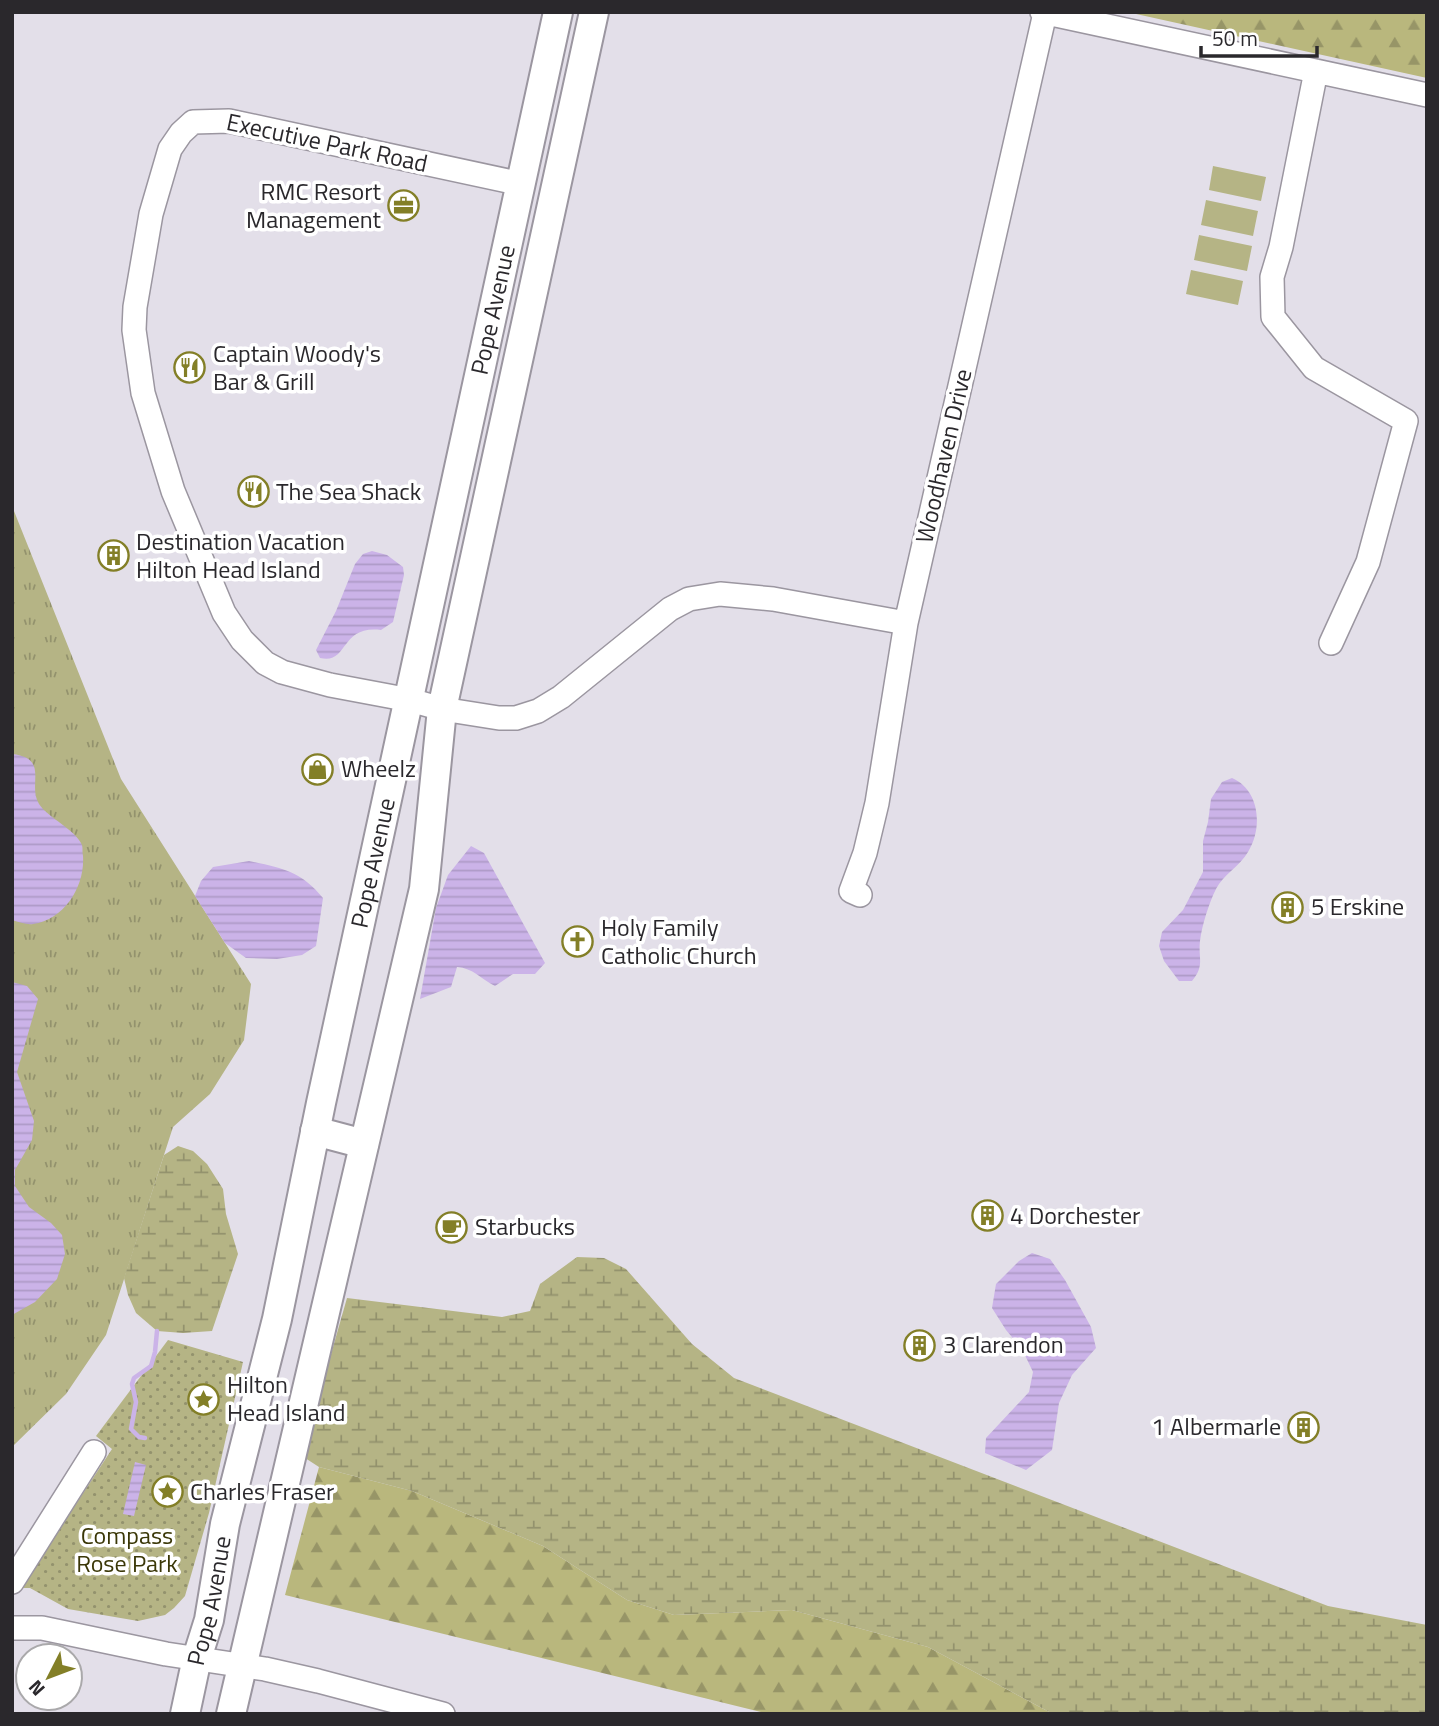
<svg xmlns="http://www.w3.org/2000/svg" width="1439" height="1726" viewBox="0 0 1439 1726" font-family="'Titillium Web',sans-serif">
<defs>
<pattern id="grass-tufts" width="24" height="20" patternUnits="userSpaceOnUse" patternTransform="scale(1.75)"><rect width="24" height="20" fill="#b5b485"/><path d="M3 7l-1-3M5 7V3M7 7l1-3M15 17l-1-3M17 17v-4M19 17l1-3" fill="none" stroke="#93926d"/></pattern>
<pattern id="forest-firs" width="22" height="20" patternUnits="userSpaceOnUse" patternTransform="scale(1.75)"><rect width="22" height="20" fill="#b9b77d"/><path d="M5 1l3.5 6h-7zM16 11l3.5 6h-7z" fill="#979567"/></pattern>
<pattern id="wetland-marsh" width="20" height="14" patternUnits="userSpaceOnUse" patternTransform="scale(1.75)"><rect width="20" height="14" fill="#b5b485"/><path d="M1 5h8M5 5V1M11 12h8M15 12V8" fill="none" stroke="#93926d"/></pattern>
<pattern id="park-dots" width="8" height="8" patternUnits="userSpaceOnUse" patternTransform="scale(1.75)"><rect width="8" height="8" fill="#b5b485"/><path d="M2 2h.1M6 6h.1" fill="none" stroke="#93926d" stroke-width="1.8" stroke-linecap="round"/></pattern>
<pattern id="water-rules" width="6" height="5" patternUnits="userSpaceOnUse" patternTransform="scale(1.75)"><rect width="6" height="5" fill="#cbb3e8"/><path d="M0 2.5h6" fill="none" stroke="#ae9ac7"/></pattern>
</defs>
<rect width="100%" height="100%" fill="#e3dfe9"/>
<path fill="url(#grass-tufts)" d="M 12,506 L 121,779 L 251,984 L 244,1040 L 210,1094 L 173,1127 L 106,1335 L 66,1394 L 12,1447 Z"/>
<path fill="url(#forest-firs)" d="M 1127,12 L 1427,12 L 1427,78 Z
M 319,1467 L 412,1491 L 543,1546 L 627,1600 L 674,1615 L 792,1610 L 928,1647 L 1053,1714 L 769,1714 L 285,1595 Z"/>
<path fill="url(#wetland-marsh)" d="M 178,1146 L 193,1151 L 207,1164 L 223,1189 L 226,1214 L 238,1254 L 212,1331 L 183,1333 L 157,1331 L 136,1313 L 128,1295 L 124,1278 L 164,1155 Z
M 577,1257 L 604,1258 L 626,1269 L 692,1344 L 734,1378 L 1328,1606 L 1427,1625 L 1427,1714 L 1053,1714 L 928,1647 L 792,1610 L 674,1615 L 627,1600 L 543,1546 L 412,1491 L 319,1467 L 302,1456 L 347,1298 L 502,1317 L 530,1311 L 540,1284 Z"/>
<path fill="url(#park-dots)" d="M 168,1340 L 243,1362 L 209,1513 L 185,1596 L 174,1608 L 165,1615 L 138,1621 L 68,1609 L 30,1588 L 21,1588 L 112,1449 L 96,1436 Z"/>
<path fill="#b5b485" d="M 1213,166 L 1266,177 L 1261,201 L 1209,190 Z
M 1206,200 L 1258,211 L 1253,236 L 1201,225 Z
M 1199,235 L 1252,246 L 1247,271 L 1194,260 Z
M 1191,270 L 1243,281 L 1238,305 L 1186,294 Z"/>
<path fill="url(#water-rules)" d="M 372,551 L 387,555 L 403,567 L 404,575 L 393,622 L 381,630 C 339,625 349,665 320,658 L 316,650 L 336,611 L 355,564 L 363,554 Z
M 12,754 C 50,758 27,785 39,804 C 48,818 75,829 82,845 C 83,849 82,852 83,856 C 85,886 65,919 33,924 C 27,925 19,922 12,920 Z
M 1232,778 C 1260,790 1263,828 1248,852 C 1240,866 1223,875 1216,889 C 1209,903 1202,925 1200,941 C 1198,959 1205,965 1192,981 L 1179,981 L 1164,961 L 1159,946 L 1162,932 L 1183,910 L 1203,872 L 1203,841 L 1208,822 L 1211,799 L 1222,782 Z
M 471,846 L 484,853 L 545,963 L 535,974 L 513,974 L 495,986 C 481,979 473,968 457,967 L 451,987 L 420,999 L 436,908 L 448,875 Z
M 249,861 C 282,868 301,871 323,898 L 316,946 L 302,955 L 277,959 L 246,958 L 225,943 L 195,896 L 201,881 L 213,867 Z
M 12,982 L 27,986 L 38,999 L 17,1072 L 34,1121 L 32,1140 L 15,1170 L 15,1186 L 29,1207 L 51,1223 L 62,1235 L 65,1254 L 57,1279 L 35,1302 L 12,1315 Z
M 1032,1253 L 1050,1259 L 1065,1280 L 1091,1327 L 1096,1348 L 1072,1375 L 1059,1403 L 1052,1450 L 1026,1470 L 985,1453 L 986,1438 L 1029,1392 L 1033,1372 L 1022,1349 L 1006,1330 L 992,1308 L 996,1284 L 1019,1261 Z
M 135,1462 L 146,1465 L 134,1516 L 123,1514 Z"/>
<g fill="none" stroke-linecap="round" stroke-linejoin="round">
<path stroke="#cbb3e8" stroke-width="4.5" d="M 145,1438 L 139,1437 L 131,1429 L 136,1402 L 132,1384 L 134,1378 L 151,1366 L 155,1352 L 157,1331"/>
<defs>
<path id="minor" d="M 1042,12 L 1427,95
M 1316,71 L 1281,247 L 1272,277 L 1273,317 L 1314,368 L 1406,421 L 1368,562 L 1331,643
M 522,184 L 229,121 L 193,122 L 181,133 L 170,149 L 151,214 L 135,307 L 134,330 L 143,393 L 173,491 L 224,613 L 242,640 L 265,663 L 282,672 L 330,685 L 410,700 L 442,709 L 499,718 L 516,718 L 538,711 L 561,697 L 670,609 L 689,599 L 720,594 L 773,599 L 906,623
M 860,895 L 851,891 L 865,853 L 877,803 L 906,623 L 1045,13
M 12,1582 L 94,1452
M 12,1628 L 42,1628 L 166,1654 L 265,1669 L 318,1681 L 443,1714"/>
<g id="major">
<path d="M 315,1131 L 364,1144"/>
<path id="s1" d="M 185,1714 L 197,1658 L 209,1620 L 225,1524 L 277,1319 L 321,1103 L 558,12"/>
<path d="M 231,1714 L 424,889 L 442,709 L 594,12"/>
</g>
</defs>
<use href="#minor" stroke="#9b96a0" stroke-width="26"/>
<use href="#major" stroke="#9b96a0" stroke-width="32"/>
<use href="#minor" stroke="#fff" stroke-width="23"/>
<use href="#major" stroke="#fff" stroke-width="28"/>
</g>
<defs>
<symbol id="office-ring" viewBox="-11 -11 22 22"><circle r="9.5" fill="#fff" stroke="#837f27" stroke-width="1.5"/><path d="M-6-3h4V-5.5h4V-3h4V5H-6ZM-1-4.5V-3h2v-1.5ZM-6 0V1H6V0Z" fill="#837f27"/></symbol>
<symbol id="restaurant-ring" viewBox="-11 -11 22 22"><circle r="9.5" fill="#fff" stroke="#837f27" stroke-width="1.5"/><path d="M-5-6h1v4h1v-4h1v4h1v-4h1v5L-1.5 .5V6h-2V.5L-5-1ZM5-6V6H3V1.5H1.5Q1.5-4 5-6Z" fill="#837f27"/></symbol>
<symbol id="building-ring" viewBox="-11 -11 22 22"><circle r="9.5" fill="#fff" stroke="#837f27" stroke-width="1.5"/><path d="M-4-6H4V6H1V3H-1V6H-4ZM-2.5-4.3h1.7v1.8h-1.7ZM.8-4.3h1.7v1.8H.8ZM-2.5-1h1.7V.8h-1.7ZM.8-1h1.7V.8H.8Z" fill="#837f27"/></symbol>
<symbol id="shop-ring" viewBox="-11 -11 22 22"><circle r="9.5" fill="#fff" stroke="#837f27" stroke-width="1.5"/><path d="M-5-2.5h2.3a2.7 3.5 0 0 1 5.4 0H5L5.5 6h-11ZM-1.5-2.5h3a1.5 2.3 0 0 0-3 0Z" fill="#837f27"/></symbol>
<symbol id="church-ring" viewBox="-11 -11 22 22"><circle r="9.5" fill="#fff" stroke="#837f27" stroke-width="1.5"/><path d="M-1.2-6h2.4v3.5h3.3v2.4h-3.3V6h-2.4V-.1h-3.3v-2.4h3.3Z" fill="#837f27"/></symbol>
<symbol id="cafe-ring" viewBox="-11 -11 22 22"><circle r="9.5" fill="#fff" stroke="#837f27" stroke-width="1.5"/><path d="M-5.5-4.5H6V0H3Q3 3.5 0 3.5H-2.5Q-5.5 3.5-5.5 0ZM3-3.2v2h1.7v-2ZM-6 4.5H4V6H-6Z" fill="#837f27"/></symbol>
<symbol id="sight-ring" viewBox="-11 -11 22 22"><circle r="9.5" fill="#fff" stroke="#837f27" stroke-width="1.5"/><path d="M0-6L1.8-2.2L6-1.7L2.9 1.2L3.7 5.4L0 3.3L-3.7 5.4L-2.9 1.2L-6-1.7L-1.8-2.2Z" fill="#837f27"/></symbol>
</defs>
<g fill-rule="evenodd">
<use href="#office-ring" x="386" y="188" width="35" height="35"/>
<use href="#restaurant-ring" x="172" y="350" width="35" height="35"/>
<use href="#restaurant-ring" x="236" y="474" width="35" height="35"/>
<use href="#building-ring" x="96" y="538" width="35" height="35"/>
<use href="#shop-ring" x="300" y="752" width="35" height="35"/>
<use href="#building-ring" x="1270" y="890" width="35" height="35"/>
<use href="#church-ring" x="560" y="924" width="35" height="35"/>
<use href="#building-ring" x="970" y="1198" width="35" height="35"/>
<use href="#cafe-ring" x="434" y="1210" width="35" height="35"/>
<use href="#building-ring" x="902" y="1328" width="35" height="35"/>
<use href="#sight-ring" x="186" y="1382" width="35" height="35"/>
<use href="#building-ring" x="1286" y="1410" width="35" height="35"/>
<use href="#sight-ring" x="150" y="1474" width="35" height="35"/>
</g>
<g text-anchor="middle" stroke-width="7" stroke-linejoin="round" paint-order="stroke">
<g font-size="24" fill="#2a282c" stroke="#fff">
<text transform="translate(327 143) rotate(12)" y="8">Executive Park Road</text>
<text dy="8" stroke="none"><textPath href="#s1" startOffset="1438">Pope Avenue</textPath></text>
<text transform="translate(944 456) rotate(-77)" y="8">Woodhaven Drive</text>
<text dy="8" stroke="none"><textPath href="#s1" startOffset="872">Pope Avenue</textPath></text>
<text dy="8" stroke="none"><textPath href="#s1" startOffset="116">Pope Avenue</textPath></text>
</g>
<g font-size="24" fill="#2a282c" stroke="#fff" text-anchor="start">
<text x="381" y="200" text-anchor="end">RMC Resort<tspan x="381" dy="28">Management</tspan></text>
<text x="213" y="362">Captain Woody's<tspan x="213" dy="28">Bar &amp; Grill</tspan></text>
<text x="276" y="500">The Sea Shack</text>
<text x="136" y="550">Destination Vacation<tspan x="136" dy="28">Hilton Head Island</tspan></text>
<text x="341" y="777">Wheelz</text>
<text x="1311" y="915">5 Erskine</text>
<text x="601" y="936">Holy Family<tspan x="601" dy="28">Catholic Church</tspan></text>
<text x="1010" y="1224">4 Dorchester</text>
<text x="475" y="1235">Starbucks</text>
<text x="943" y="1353">3 Clarendon</text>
<text x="227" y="1393">Hilton<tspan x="227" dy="28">Head Island</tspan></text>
<text x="1281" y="1435" text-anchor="end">1 Albermarle</text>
<text x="190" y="1500">Charles Fraser</text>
</g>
<g font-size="24" fill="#3a3707" stroke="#fff">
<text x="127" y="1544">Compass<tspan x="127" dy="28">Rose Park</tspan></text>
</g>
</g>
<rect width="1439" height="1726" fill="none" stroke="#2a282c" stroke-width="28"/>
<g transform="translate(49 1677) rotate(228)"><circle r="33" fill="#ffffff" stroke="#aaa9ab" stroke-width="2"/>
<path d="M0-5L12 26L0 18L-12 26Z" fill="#837f27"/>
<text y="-10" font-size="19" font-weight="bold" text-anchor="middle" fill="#2a282c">N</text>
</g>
<path d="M1201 46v10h116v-10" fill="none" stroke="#2a282c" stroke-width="3.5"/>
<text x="1212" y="46" font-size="21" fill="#2a282c" stroke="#ffffff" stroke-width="5" paint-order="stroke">50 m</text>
</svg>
